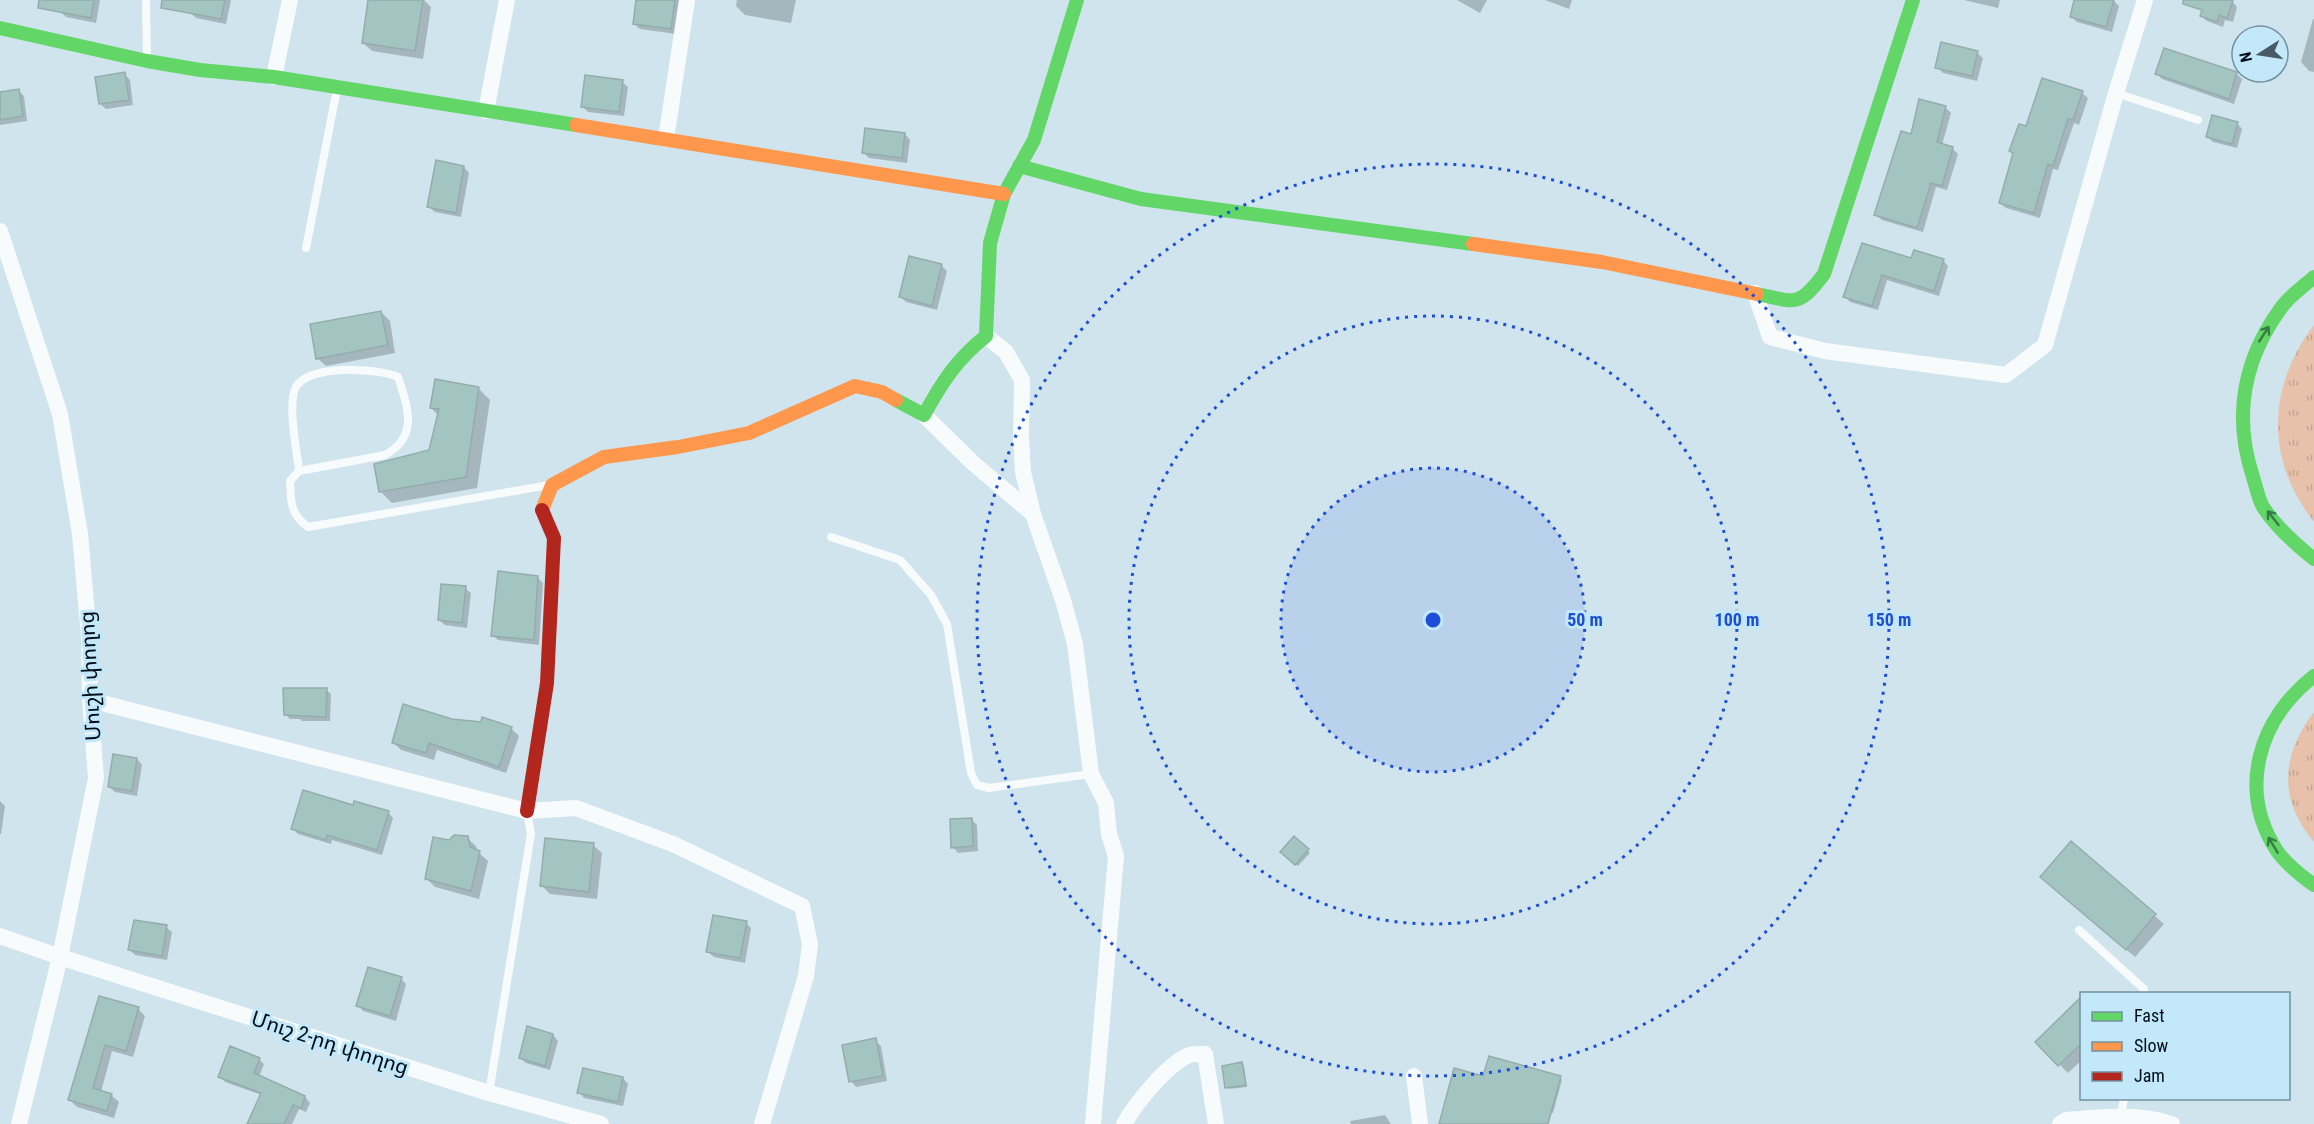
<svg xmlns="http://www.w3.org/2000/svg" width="2314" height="1124" viewBox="0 0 2314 1124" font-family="'Roboto Condensed','Noto Sans Armenian',sans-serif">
<defs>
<pattern id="grass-tufts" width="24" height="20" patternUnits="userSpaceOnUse" patternTransform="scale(1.5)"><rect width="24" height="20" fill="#e8c1aa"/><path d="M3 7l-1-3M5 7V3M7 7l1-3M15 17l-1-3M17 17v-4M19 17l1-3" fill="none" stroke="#c5a592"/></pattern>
</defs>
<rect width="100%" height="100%" fill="#cfe4ed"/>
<path fill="url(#grass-tufts)" d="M 2314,325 L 2314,522 C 2265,460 2267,387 2314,325 Z
M 2314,712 L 2314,842 C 2278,799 2281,755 2314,712 Z"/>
<path fill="#0003" d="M 62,0 L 100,0 L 96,23 L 66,17 L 60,11 Z
M 193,0 L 231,0 L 226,24 L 196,18 L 191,13 Z
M 370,0 L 424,0 L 431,7 L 423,59 L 372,51 L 363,43 Z
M 638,0 L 680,0 L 676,34 L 640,29 L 634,24 Z
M 737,0 L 796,0 L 791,23 L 745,15 L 736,6 Z
M 1457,0 L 1487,0 L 1480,13 Z
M 1545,0 L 1572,0 L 1569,9 Z
M 1964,0 L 2000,0 L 1998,8 Z
M 2076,0 L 2113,0 L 2119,6 L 2112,32 L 2077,22 L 2071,16 Z
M 2194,0 L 2231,0 L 2237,7 L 2233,22 L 2225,20 L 2223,27 L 2207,21 L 2201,16 L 2204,9 Z
M 2313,19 L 2314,19 L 2314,72 L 2309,71 L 2301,62 Z
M 2165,50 L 2237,74 L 2242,79 L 2234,104 L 2162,79 L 2157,74 Z
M 1977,53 L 1983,58 L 1977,81 L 1943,73 L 1937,67 Z
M 124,74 L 130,80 L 133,105 L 106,109 L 100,104 Z
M 622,82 L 628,87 L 624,116 L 588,112 L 582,106 Z
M 18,90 L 24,96 L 27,121 L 0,125 L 0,93 Z
M 2082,93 L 2088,98 L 2079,125 L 2074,123 L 2058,170 L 2053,169 L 2040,218 L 2006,208 L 2000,203 L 2014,154 L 2027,128 Z
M 1945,107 L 1951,113 L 1942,145 L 1952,148 L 1958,154 L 1947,190 L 1936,187 L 1923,232 L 1882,220 L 1876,215 L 1912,136 Z
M 2237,123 L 2242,129 L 2237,148 L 2213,142 L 2207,136 Z
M 905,134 L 910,140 L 907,163 L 869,158 L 864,153 Z
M 464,167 L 469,173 L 461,217 L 435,212 L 429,207 Z
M 1863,245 L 1912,260 L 1943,260 L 1948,266 L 1939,296 L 1887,280 L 1878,310 L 1850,302 L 1845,296 Z
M 942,266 L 947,271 L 937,310 L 906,302 L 901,297 Z
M 381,312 L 390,321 L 395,353 L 326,366 L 317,358 Z
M 478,388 L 490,400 L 477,488 L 392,503 L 380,491 L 431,452 L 439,416 L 431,408 Z
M 537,577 L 543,583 L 539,645 L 498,640 L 493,635 Z
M 465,588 L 471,593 L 467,628 L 445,625 L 439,620 Z
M 326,690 L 331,694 L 330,721 L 302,721 L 300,719 L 290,719 L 285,714 Z
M 483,719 L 512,729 L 519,736 L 506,773 L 437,750 L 434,760 L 401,750 L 394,743 L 452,720 L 482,723 Z
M 137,759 L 142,765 L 137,796 L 115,792 L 109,787 Z
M 0,801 L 5,806 L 1,834 L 0,834 Z
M 354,807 L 388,812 L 393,818 L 382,855 L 332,840 L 331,844 L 298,834 L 293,829 Z
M 971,819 L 977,825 L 978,851 L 958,853 L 953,847 Z
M 467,838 L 476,846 L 477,851 L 488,861 L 479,899 L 435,887 L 427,879 L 449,842 Z
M 1294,838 L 1310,853 L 1298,866 L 1282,852 Z
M 2071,843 L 2164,924 L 2135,957 L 2051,885 Z
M 593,845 L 602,853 L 597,899 L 550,894 L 542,886 Z
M 746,923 L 751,928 L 745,963 L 714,957 L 708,952 Z
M 166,927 L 172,932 L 167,960 L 135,955 L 130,950 Z
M 401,979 L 406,984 L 396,1021 L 363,1011 L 358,1005 Z
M 100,998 L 138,1009 L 145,1016 L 133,1057 L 112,1051 L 101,1092 L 111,1095 L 119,1102 L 114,1118 L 77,1107 L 70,1100 Z
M 2082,1009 L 2082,1060 L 2068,1073 L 2037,1042 Z
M 553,1035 L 558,1041 L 550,1070 L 526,1063 L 520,1058 Z
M 875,1040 L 881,1046 L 887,1081 L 856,1087 L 851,1081 Z
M 259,1059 L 264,1064 L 259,1077 L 305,1097 L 310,1103 L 306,1112 L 299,1109 L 292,1124 L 248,1124 L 262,1095 L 225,1082 L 220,1076 Z
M 1241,1064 L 1244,1066 L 1247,1087 L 1229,1089 L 1227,1087 Z
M 623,1078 L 628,1084 L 623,1106 L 584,1098 L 579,1092 Z
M 1484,1078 L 1560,1078 L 1562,1080 L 1553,1113 L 1549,1112 L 1545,1124 L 1440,1124 Z
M 1385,1115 L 1391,1124 L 1351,1124 L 1350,1121 Z"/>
<path fill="#a3c5c2" stroke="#95acac" stroke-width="1.5" d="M 39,0 L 94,0 L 91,18 L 38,8 Z
M 162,0 L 225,0 L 221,19 L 161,8 Z
M 368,0 L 423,0 L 415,51 L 362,43 Z
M 636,0 L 675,0 L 671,29 L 633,24 Z
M 2074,0 L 2114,0 L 2106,27 L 2070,17 Z
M 2183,0 L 2233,0 L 2227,18 L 2219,15 L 2217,22 L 2200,16 L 2202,10 L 2183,4 Z
M 1941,42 L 1978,51 L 1972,76 L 1935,68 Z
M 2164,48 L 2237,72 L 2229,99 L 2155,74 Z
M 125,72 L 129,100 L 99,104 L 95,77 Z
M 585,75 L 623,80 L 619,112 L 581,107 Z
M 2042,78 L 2083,91 L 2073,120 L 2068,119 L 2053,166 L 2048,164 L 2034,213 L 1999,203 L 2013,153 L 2009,151 L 2019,124 L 2026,126 Z
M 19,89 L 23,116 L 0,120 L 0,92 Z
M 1919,99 L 1946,106 L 1937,142 L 1953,147 L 1942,186 L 1931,183 L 1917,228 L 1874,215 L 1901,131 L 1911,134 Z
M 2212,115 L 2238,122 L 2232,144 L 2206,137 Z
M 865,128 L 905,133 L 902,158 L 862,153 Z
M 436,160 L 464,166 L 456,213 L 427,207 Z
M 1862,243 L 1911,258 L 1914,250 L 1944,259 L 1934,291 L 1882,275 L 1872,306 L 1843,297 Z
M 909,256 L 942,264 L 932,306 L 899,297 Z
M 381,311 L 388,345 L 316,359 L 310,324 Z
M 435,379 L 479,387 L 466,477 L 379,492 L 374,464 L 429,450 L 439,409 L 430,408 Z
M 498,571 L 538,576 L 534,640 L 491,636 Z
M 441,584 L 466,586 L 462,623 L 438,620 Z
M 283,688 L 327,688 L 326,717 L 284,715 Z
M 403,704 L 452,719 L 481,722 L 482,717 L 512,727 L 499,767 L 429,743 L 426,753 L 392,743 Z
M 113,754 L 137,758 L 132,791 L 108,787 Z
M 303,790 L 353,805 L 354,801 L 389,811 L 377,850 L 327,835 L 326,840 L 291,829 Z
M 972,818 L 973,846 L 951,848 L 950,819 Z
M 454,835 L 468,836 L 470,847 L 480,851 L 471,891 L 425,879 L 433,837 L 449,840 Z
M 1294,836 L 1309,849 L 1295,865 L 1280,852 Z
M 545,838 L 594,843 L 589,892 L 540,886 Z
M 2071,841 L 2156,914 L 2126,950 L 2040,877 Z
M 713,915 L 747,921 L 740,958 L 706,952 Z
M 134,920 L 167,925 L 162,956 L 128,950 Z
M 368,967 L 402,977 L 390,1016 L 356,1006 Z
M 99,996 L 139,1007 L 126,1051 L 105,1045 L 93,1088 L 112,1094 L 107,1111 L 68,1100 Z
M 2082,996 L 2082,1043 L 2058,1066 L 2035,1042 Z
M 527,1026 L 553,1034 L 545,1066 L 519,1058 Z
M 876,1038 L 883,1076 L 849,1082 L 842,1045 Z
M 230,1046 L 260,1058 L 254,1073 L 305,1096 L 301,1108 L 293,1105 L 284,1124 L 247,1124 L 261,1093 L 218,1077 Z
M 1489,1056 L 1561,1076 L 1548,1124 L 1439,1124 L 1454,1068 L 1483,1076 Z
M 1242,1062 L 1246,1085 L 1225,1088 L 1222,1066 Z
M 583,1068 L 623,1077 L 618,1102 L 577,1093 Z"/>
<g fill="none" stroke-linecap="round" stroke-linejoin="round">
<path stroke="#f8fbfc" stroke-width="8" d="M 146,0 L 147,58
M 2116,93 L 2198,120
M 306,248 L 337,89
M 299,471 C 297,451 287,403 296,387 C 309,364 378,368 398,377 C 408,407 419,437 385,455 L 299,471 L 290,481 C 291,502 290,514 308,527 L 549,485
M 831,537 L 900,560 L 931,595 L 947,624 L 971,773 L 977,785 L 989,788 L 1091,774
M 2079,930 L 2144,989 L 2143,994
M 489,1093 L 531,834 L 527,812
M 2121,1117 L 2124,1098"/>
<path stroke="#f8fbfc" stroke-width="16" d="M 274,77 L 290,0
M 486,111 L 507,0
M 666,139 L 687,0
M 0,231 L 60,414 L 80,534 L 89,636 L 90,700 L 96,778 L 60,957 L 19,1124
M 1755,293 L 1770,337 L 1825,351 L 2006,375 L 2045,345 L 2116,93 L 2145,0
M 986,336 L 1006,352 L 1022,380 L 1021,436 L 1023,472 L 1033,514
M 924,415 L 973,463 L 1033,514 L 1063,600 L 1075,644 L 1091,774 L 1106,803 L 1109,834 L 1116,856 L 1093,1124
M 90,700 L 527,811 L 576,808 L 673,844 L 802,906 L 810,944 L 806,976 L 762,1124
M 0,936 L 60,957 L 489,1093 L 601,1124
M 1414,1076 L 1420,1124
M 1124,1124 C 1135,1104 1166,1066 1187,1056 C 1192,1053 1200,1054 1205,1054 L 1216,1124
M 2060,1124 L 2066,1120 C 2101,1117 2138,1113 2172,1124"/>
<path stroke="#63d668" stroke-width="14" d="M 0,28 L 147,61 L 200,70 L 274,77 L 576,125
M 1019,166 L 1141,199 L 1473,244
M 2314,277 C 2303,287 2289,296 2281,308 C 2243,360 2233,416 2253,477 C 2256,486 2258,498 2263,507 C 2277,528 2295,544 2314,559
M 1757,294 C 1796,302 1798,308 1824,274 L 1913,0
M 896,400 L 924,415 C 942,382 957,359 986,336 L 990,243 L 1004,194 L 1034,140 L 1077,0
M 2314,676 C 2259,719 2237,789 2277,851 C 2287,865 2300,875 2314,885"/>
<path stroke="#ff974d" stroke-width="14" d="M 576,125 L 1004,194
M 1473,244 L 1602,262 L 1757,294
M 542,510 L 552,485 L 604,457 L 678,447 L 749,433 L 855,386 L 882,392 L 896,400"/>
<path stroke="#b3261e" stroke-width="14" d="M 527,811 L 547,683 L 554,538 L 542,510"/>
</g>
<defs><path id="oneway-shaft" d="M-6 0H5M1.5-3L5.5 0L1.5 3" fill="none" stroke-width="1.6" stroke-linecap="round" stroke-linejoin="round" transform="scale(1.5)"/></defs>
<g stroke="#367c45">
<use href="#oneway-shaft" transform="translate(2264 334) rotate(-57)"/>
<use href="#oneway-shaft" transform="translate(2273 518) rotate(-128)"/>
<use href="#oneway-shaft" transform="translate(2273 845) rotate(-121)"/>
</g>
<circle cx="1433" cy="620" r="152" fill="#1d4ed8" fill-opacity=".12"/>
<g fill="none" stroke="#1d4ed8" stroke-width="3" stroke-dasharray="3 6">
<circle cx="1433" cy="620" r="152"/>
<circle cx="1433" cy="620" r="304"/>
<circle cx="1433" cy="620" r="456"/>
</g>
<g text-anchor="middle" stroke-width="6" stroke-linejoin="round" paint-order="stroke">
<g font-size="21" fill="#000f1a" stroke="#c2e8fa">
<text transform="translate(90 676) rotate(-93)" y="7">Մուշի փողոց</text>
<text transform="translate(330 1043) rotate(18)" y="7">Մուշ 2-րդ փողոց</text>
</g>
</g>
<circle cx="1433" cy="620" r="9" fill="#1d4ed8" stroke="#c2e8fa" stroke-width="3"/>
<g font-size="18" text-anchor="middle" font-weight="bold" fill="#1d4ed8" stroke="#c2e8fa" stroke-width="6" stroke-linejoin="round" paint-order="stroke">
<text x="1585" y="626">50 m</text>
<text x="1737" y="626">100 m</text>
<text x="1889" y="626">150 m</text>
</g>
<rect x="2080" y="992" width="210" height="108" fill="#c2e8fa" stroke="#7491a0" stroke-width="1.5"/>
<rect x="2092" y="1012" width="30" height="9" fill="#63d668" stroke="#7491a0" stroke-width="1.5"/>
<text x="2134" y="1022" font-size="18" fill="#000f1a">Fast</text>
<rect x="2092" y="1042" width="30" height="9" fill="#ff974d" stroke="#7491a0" stroke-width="1.5"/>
<text x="2134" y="1052" font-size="18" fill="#000f1a">Slow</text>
<rect x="2092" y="1072" width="30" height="9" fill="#b3261e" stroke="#7491a0" stroke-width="1.5"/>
<text x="2134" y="1082" font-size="18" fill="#000f1a">Jam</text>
<g transform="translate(2260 54) rotate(258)"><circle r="28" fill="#c2e8fa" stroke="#7491a0" stroke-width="1.5"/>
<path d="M0-4.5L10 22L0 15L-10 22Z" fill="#485a64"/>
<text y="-9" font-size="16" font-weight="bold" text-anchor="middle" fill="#000f1a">N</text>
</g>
</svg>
